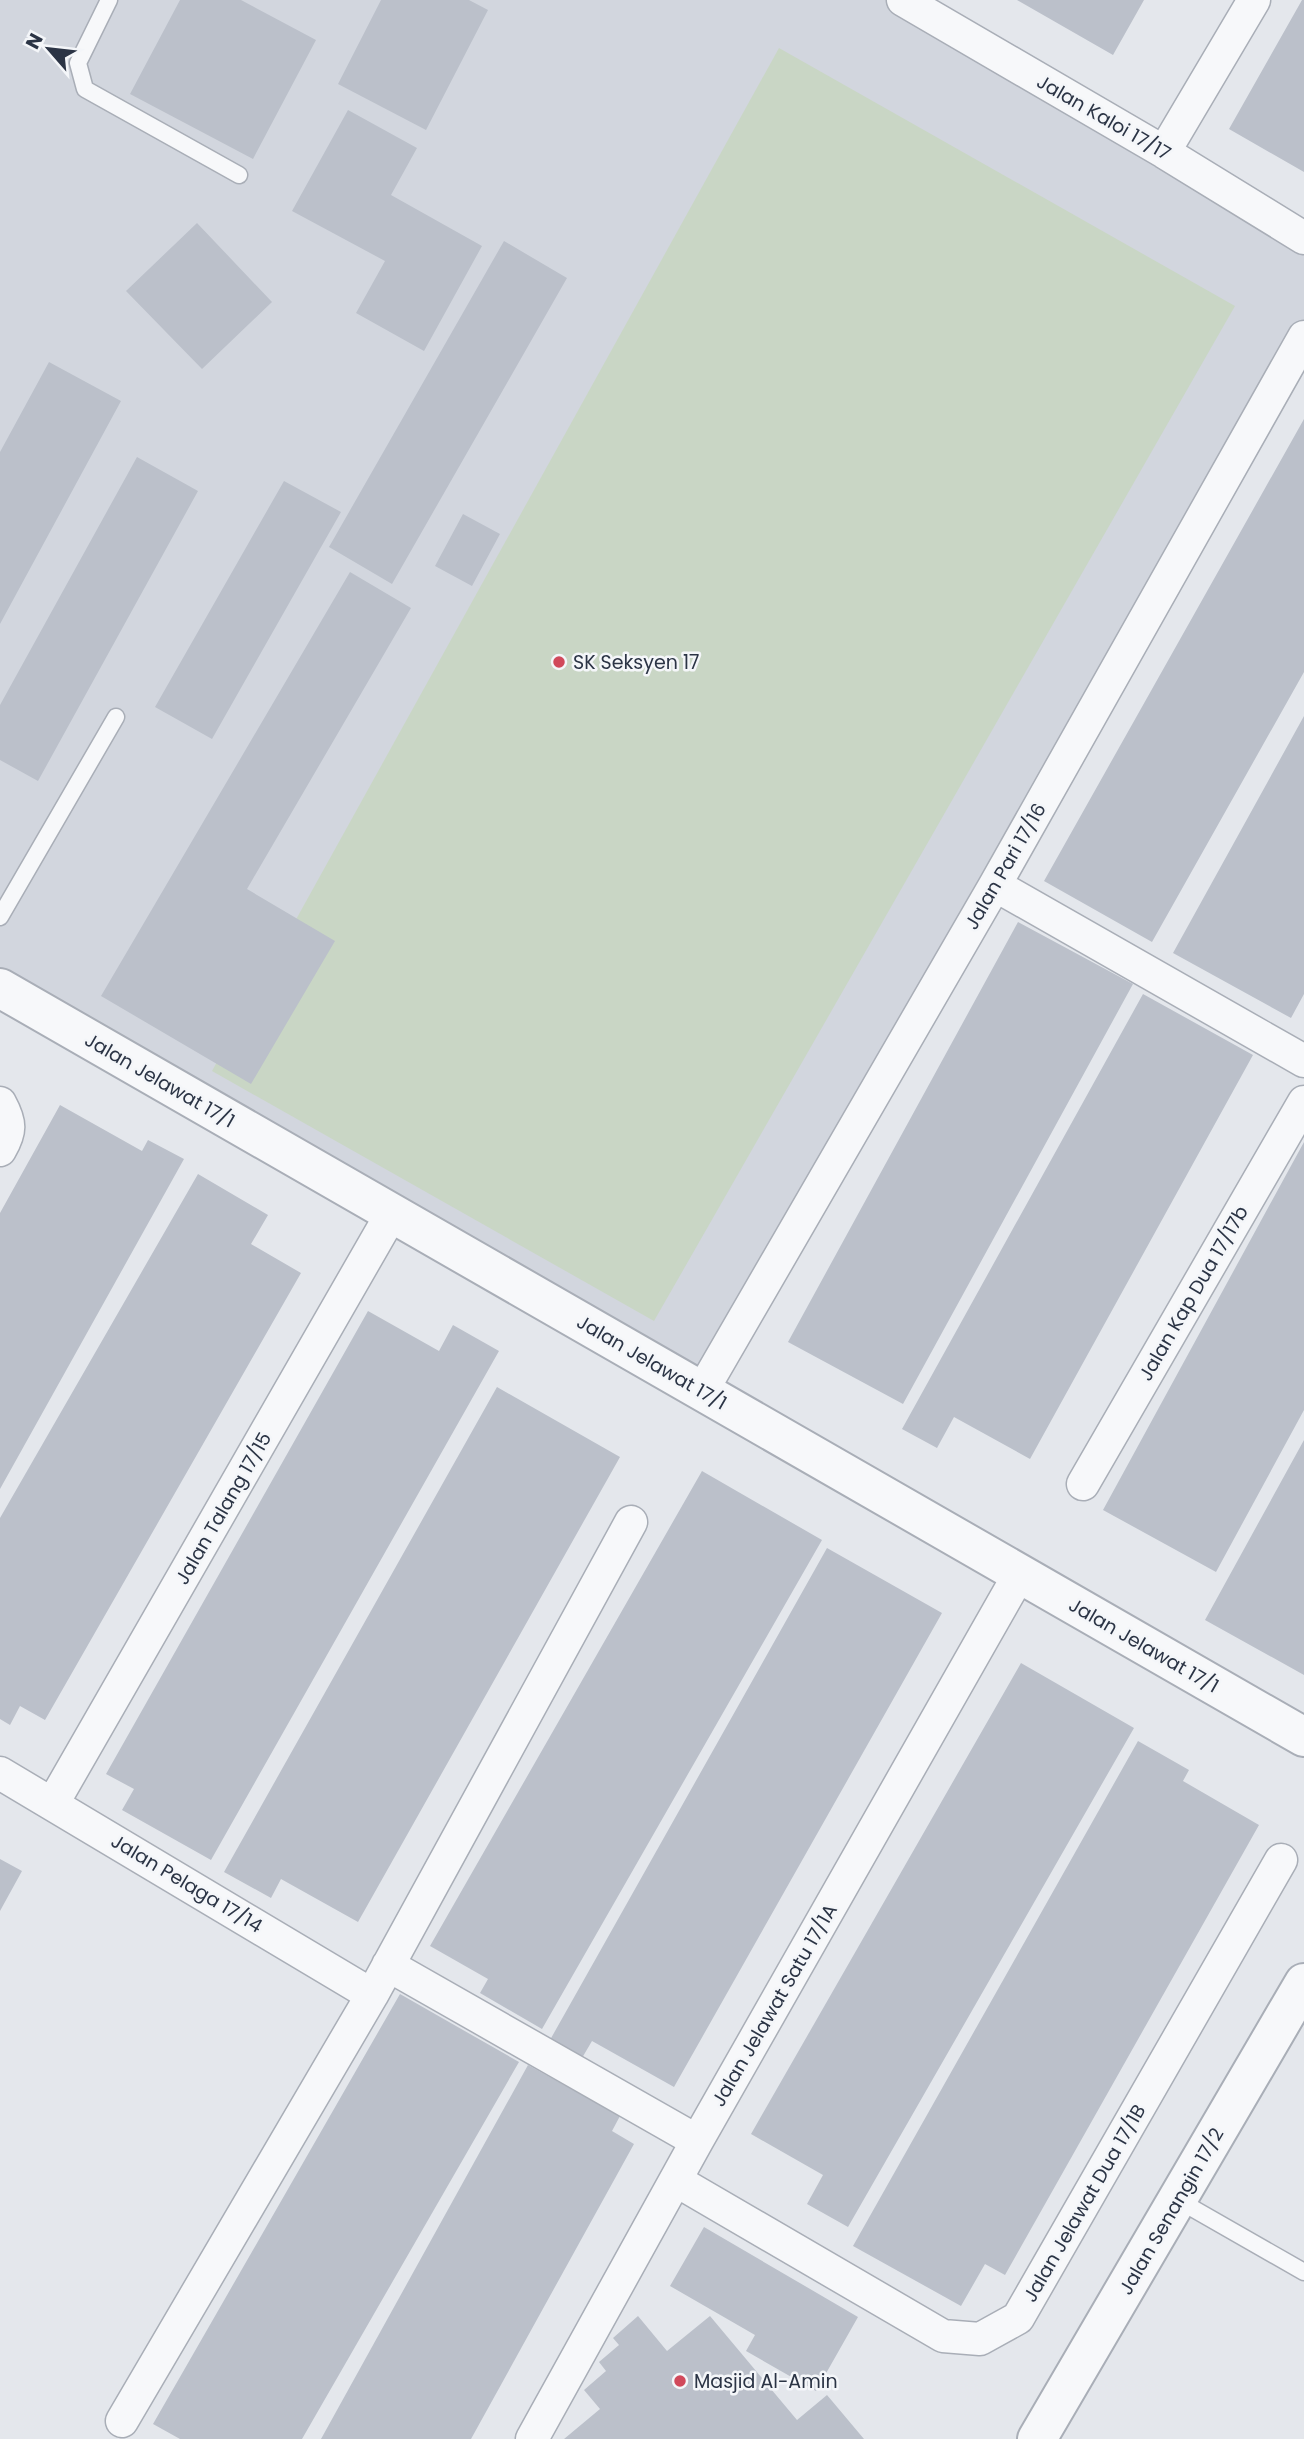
<svg xmlns="http://www.w3.org/2000/svg" width="1304" height="2439" viewBox="0 0 1304 2439" font-family="Poppins,sans-serif">
<rect width="100%" height="100%" fill="#e4e7ec"/>
<path fill="#d2d6de" d="M 0,0 L 903,0 L 1304,238 L 1304,337 L 702,1391 L 0,988 Z"/>
<path fill="#c9d6c5" d="M 779,48 L 1235,306 L 654,1321 L 212,1071 Z"/>
<path fill="#bbc0ca" d="M 180,0 L 241,0 L 316,40 L 253,159 L 130,94 Z
M 381,0 L 469,0 L 488,10 L 426,130 L 338,84 Z
M 1017,0 L 1144,0 L 1113,55 Z
M 1302,0 L 1304,0 L 1304,172 L 1229,129 Z
M 348,110 L 417,148 L 391,195 L 482,246 L 424,351 L 356,313 L 385,261 L 292,211 Z
M 197,223 L 272,302 L 202,369 L 126,291 Z
M 504,241 L 567,278 L 392,584 L 329,547 Z
M 49,362 L 121,401 L 0,624 L 0,452 Z
M 1304,419 L 1304,672 L 1152,942 L 1044,881 Z
M 137,457 L 198,491 L 38,781 L 0,760 L 0,705 Z
M 284,481 L 341,512 L 212,739 L 155,707 Z
M 463,514 L 500,534 L 472,586 L 435,566 Z
M 350,572 L 411,608 L 247,889 L 335,941 L 251,1084 L 101,996 Z
M 1304,716 L 1304,994 L 1291,1018 L 1173,953 Z
M 1018,922 L 1133,984 L 903,1404 L 788,1342 Z
M 1143,994 L 1253,1055 L 1030,1459 L 954,1417 L 937,1448 L 902,1429 Z
M 60,1105 L 142,1151 L 148,1140 L 184,1159 L 0,1489 L 0,1213 Z
M 1304,1142 L 1304,1410 L 1216,1572 L 1103,1510 Z
M 198,1174 L 268,1215 L 251,1244 L 301,1273 L 45,1720 L 20,1706 L 10,1725 L 0,1719 L 0,1518 Z
M 368,1311 L 439,1351 L 453,1325 L 499,1351 L 211,1860 L 122,1810 L 134,1789 L 106,1774 Z
M 497,1387 L 620,1457 L 358,1922 L 281,1879 L 271,1898 L 224,1872 Z
M 1304,1440 L 1304,1675 L 1205,1620 Z
M 702,1471 L 822,1540 L 542,2029 L 480,1993 L 488,1979 L 430,1946 Z
M 827,1548 L 942,1613 L 674,2087 L 592,2041 L 582,2058 L 550,2040 Z
M 1021,1663 L 1134,1728 L 848,2227 L 807,2204 L 823,2175 L 751,2134 Z
M 1138,1741 L 1189,1770 L 1183,1781 L 1259,1825 L 1005,2275 L 985,2264 L 961,2306 L 853,2246 Z
M 0,1859 L 22,1871 L 0,1911 Z
M 400,1994 L 519,2062 L 302,2439 L 180,2439 L 153,2424 Z
M 528,2065 L 620,2116 L 612,2131 L 634,2144 L 545,2305 L 471,2439 L 321,2439 Z
M 704,2227 L 858,2317 L 816,2391 L 746,2351 L 755,2335 L 670,2286 Z
M 638,2316 L 667,2351 L 710,2316 L 797,2420 L 827,2395 L 864,2439 L 564,2439 L 600,2409 L 584,2390 L 606,2371 L 599,2362 L 619,2345 L 613,2338 Z"/>
<g fill="none" stroke-linecap="round" stroke-linejoin="round">
<defs>
<path id="service" d="M 109,0 L 78,63 L 85,89 L 239,175
M 0,917 L 116,717
M 1178,2200 L 1304,2272"/>
<path id="minor" d="M 903,0 L 1164,152 L 1304,238
M 1164,152 L 1254,0
M 995,885 L 1304,1061
M 0,1103 C 11,1123 11,1131 0,1150
M 702,1391 L 995,885 L 1304,337
M 1083,1484 L 1304,1102
M 0,1773 L 372,1995
M 53,1803 L 392,1213
M 388,1965 L 697,2141
M 677,2181 L 943,2336 L 980,2339 L 1018,2318 L 1281,1860
M 122,2421 L 372,1995 L 631,1522
M 532,2439 L 697,2141 L 1020,1573"/>
<path id="tertiary" d="M 0,988 L 1304,1737
M 1037,2439 L 1304,1983"/>
</defs>
<use href="#service" stroke="#a9aeb7" stroke-width="19"/>
<use href="#minor" stroke="#a9aeb7" stroke-width="35"/>
<use href="#tertiary" stroke="#a9aeb7" stroke-width="42"/>
<use href="#service" stroke="#f7f8fa" stroke-width="16"/>
<use href="#minor" stroke="#f7f8fa" stroke-width="32"/>
<use href="#tertiary" stroke="#f7f8fa" stroke-width="38"/>
</g>
<g fill="#d1495b" stroke="#f4f6f9" stroke-width="2.5">
<circle cx="559" cy="662" r="7"/>
<circle cx="680" cy="2381" r="7"/>
</g>
<g text-anchor="middle" stroke-width="5" stroke-linejoin="round" paint-order="stroke">
<g font-size="19" fill="#2b3445" stroke="#f4f6f9">
<text transform="translate(1104 117) rotate(30)" y="7">Jalan Kaloi 17/17</text>
<text transform="translate(1005 866) rotate(-60)" y="7">Jalan Pari 17/16</text>
<text transform="translate(160 1080) rotate(30)" y="7">Jalan Jelawat 17/1</text>
<text transform="translate(1193 1293) rotate(-60)" y="7">Jalan Kap Dua 17/17b</text>
<text transform="translate(652 1362) rotate(30)" y="7">Jalan Jelawat 17/1</text>
<text transform="translate(223 1508) rotate(-60)" y="7">Jalan Talang 17/15</text>
<text transform="translate(1144 1645) rotate(30)" y="7">Jalan Jelawat 17/1</text>
<text transform="translate(187 1883) rotate(31)" y="7">Jalan Pelaga 17/14</text>
<text transform="translate(774 2005) rotate(-60)" y="7">Jalan Jelawat Satu 17/1A</text>
<text transform="translate(1084 2203) rotate(-60)" y="7">Jalan Jelawat Dua 17/1B</text>
<text transform="translate(1171 2211) rotate(-60)" y="7">Jalan Senangin 17/2</text>
</g>
<g font-size="19" fill="#2b3445" stroke="#f4f6f9" text-anchor="start">
<text x="573" y="669">SK Seksyen 17</text>
<text x="694" y="2388">Masjid Al-Amin</text>
</g>
</g>
<g transform="translate(49 49) rotate(298)" stroke="#f4f6f9" stroke-width="5" paint-order="stroke">
<path d="M0-5L12 26L0 18L-12 26Z" fill="#2b3445"/>
<text y="-10" font-size="19" font-weight="bold" text-anchor="middle" fill="#2b3445">N</text>
</g>
</svg>
